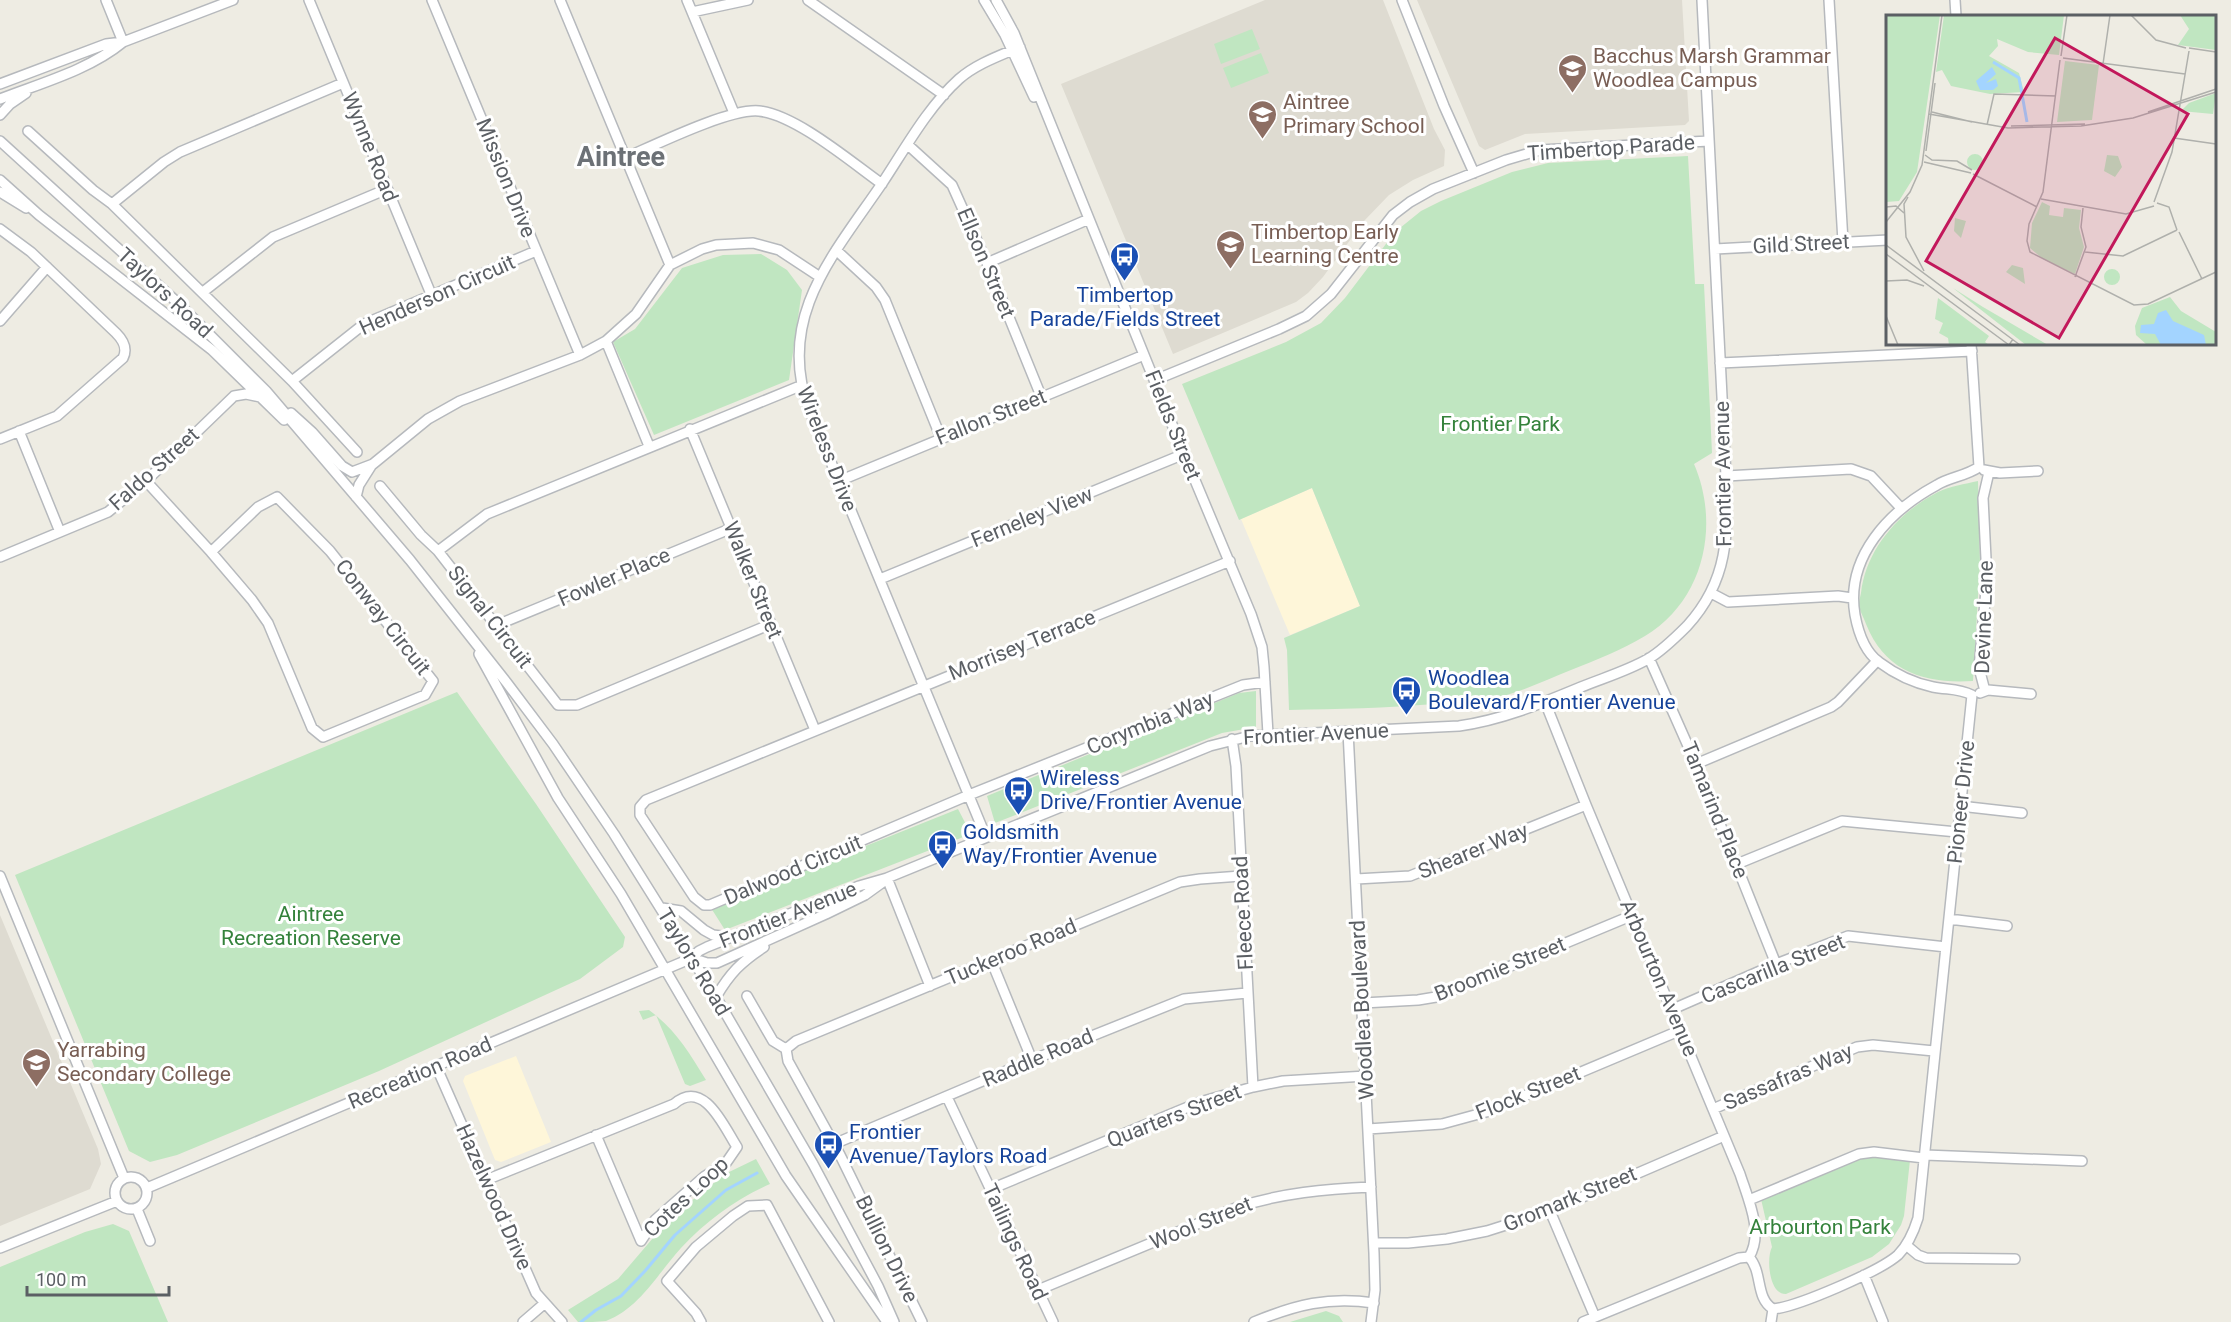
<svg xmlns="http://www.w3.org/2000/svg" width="2231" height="1322" viewBox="0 0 2231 1322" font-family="Roboto,sans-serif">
<rect width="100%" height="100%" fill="#eeece3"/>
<path fill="#fef6d9" d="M 1312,488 L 1360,606 L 1290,635 L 1241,519 Z
M 516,1056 L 551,1142 L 501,1162 L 495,1160 L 463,1081 L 465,1076 Z"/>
<path fill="#dedbd1" d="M 1265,0 L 1383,0 L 1434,129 L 1445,150 L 1444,166 L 1413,180 L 1389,195 L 1364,221 L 1323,277 L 1308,293 L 1296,302 L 1173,354 L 1061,84 Z
M 1417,0 L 1682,0 L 1689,121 L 1685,125 L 1525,134 L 1485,150 L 1479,146 Z
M 0,915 L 98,1149 L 101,1164 L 90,1189 L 0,1226 Z"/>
<path fill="#c0e6c1" d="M 1252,29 L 1260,49 L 1221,64 L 1214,44 Z
M 1261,53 L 1269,73 L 1231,88 L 1223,68 Z
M 1688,156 L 1695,284 L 1704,284 L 1712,453 L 1694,464 C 1720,524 1705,600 1645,636 C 1622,650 1596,660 1571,670 C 1544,681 1517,694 1489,699 C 1472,703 1453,703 1435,704 C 1386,708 1338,709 1289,710 L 1287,650 L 1284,638 L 1360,606 L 1312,488 L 1239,520 L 1182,384 L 1286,342 L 1321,323 L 1345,298 L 1395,232 L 1421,211 L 1441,201 L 1512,172 L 1548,163 Z
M 761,254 L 787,270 L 802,290 L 789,380 L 654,435 L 613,342 L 635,329 L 682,268 L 723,255 Z
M 1978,481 L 1980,563 L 1973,681 C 1925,684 1885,672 1866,624 C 1864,618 1860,612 1859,606 C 1859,602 1860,597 1861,593 C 1866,549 1899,512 1938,492 C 1950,486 1965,484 1978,481 Z
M 1256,691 L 1256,727 L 1222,733 L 995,823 L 987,796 L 1239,693 Z
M 457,692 L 536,804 L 625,937 L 623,947 L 580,979 L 379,1071 L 177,1155 L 150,1162 L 129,1151 L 15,875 Z
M 958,809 L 971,834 L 725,930 L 711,908 Z
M 649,1010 C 676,1030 688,1051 706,1080 L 690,1086 L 685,1084 L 656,1015 L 643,1020 L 639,1011 Z
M 1865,1156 L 1910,1160 L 1904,1216 L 1901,1225 L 1889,1244 L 1872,1257 L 1786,1294 C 1769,1295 1766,1258 1772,1247 L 1761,1199 Z
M 756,1159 L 770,1184 C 736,1199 706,1221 681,1248 C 658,1273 640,1308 606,1321 C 598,1322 587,1322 578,1322 L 568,1310 L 618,1279 L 665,1224 L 703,1191 L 727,1173 Z
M 113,1224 L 129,1231 L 168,1322 L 0,1322 L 0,1267 L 85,1232 Z
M 1326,1311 L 1339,1316 L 1343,1322 L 1290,1322 Z"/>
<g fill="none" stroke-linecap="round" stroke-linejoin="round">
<path stroke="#a3d4ff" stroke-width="3" d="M 581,1322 L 596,1310 L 621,1296 L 645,1271 L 675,1235 L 726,1190 L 757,1173"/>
<defs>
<path id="minor" d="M 106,0 L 123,42
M 309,0 L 431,294
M 432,0 L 580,355
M 560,0 L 670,265
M 687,0 L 734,113
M 808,0 L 944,95
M 984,0 L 1005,35 L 1034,97
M 996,0 L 1014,33 L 1184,454 L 1251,614 L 1262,647 L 1264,667 L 1268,734
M 1402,0 L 1444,106 L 1474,173
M 1829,0 L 1843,242
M 1955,0 L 1956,16
M 692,12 L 748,0
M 343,83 L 180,152 L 164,162 L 112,204 L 292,381 L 364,324 L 536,251
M 0,84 L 106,44 L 123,42 L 233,0
M 0,99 C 41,83 89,70 123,42
M 0,115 L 10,104 L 26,93
M 28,131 L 93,190 L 112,204
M 0,141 L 179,304 L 266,391 L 410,560 L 507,683 L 553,744 L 614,834 L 716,997 L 813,1164 L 878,1286 L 894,1322
M 908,145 L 952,185 L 987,263 L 1041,396
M 625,158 C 655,145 730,108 759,111 C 796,115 851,162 882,184
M 0,180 L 39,215 L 212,350 L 284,420
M 0,192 L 26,208
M 0,229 L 31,252 L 116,333 C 123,340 128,348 123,358 L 57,416 L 0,439
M 1715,249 L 1888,240
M 836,250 L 876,287 L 885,300 L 941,438
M 987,263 L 1089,219
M 203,292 L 273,237 L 387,189
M 0,321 L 47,267
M 606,341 L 649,446
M 1720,363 L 1972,351
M 1155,380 L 1279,329 L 1306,316 L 1331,294 L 1393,215 L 1410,202 L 1433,189 L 1506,160 L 1540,150 L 1709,141
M 292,381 L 357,452
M 234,396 L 246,394 L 260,397
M 291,413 L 312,432 L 342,466 L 352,472 L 373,464 L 428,419 L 460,401 L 580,355 L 606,341 L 636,314 L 670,265 L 702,249 L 716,245 L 753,243 L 779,250 L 820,277
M 690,429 L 815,730
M 19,431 L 60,532
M 1984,470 L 2000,473 L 2038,471
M 1726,476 L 1851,469 L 1871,476 L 1901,508
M 146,481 L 211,552 L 252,600 L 268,623 L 312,728 L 323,737 L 425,695 L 433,681 L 330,551 L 277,497 L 258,507 L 211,552
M 839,481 L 1144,355
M 380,486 L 421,535 L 438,551
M 356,497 L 359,485 L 371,466
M 0,557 L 108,512 L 146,481 L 234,396
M 1230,561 L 646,800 L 640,807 L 640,815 L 694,897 L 704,905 L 710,905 L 969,795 L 1243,685 L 1265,682
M 880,579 L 1184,454
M 1711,593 L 1728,602 L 1838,596 L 1852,598
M 771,624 L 577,705 L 558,705 L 438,551 L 487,514 L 800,386
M 497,625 L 732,528
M 479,654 L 558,798 L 621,894 L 786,1176 L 887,1322
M 1649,658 L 1696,764 L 1776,964
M 1985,691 L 1979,668 L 1987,579 L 1983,498 L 1989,472
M 1980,693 L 1988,690 L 2031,694
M 1545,702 L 1586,805 L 1740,1174 C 1748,1199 1764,1233 1749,1257
M 1348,731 L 1374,1253 L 1375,1290 L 1371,1322
M 1232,739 L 1236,766 L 1253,1087
M 1696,764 L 1831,707 L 1838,702 L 1877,661
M 1960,806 L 2022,813
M 986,837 L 809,409 C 775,317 835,253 883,182 C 906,147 928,107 959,79 C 976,64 999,56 1020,47
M 1737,864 L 1842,821 L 1957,832
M 0,876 L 124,1178
M 887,878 L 930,986
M 1356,879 L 1410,876 L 1586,805
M 662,908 L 681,911 L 704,930 L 713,935 L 729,937
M 1949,919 L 2007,926
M 692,958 L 707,963 L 717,963 L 826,914 L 865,895 L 883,882
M 991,960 L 1032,1060
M 747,996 L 773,1041 L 786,1049
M 716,997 C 730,973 741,962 764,947
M 1363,1003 L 1418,1000 L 1436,997 L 1633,915
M 1673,1009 L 1776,964 L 1848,936 L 1946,947
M 786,1049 L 796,1041 L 1180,882 L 1200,879 L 1241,876
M 786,1049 L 788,1061 L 840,1155 L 922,1322
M 436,1066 L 536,1293 L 562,1322
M 947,1097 L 1053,1322
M 1713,1109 L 1857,1047 L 1873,1045 L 1934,1051
M 1368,1129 L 1442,1124 L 1486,1112 L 1681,1030
M 834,1144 L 1032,1060 L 1184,999 L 1247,993
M 1925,1155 L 2082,1161
M115 1193a16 16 0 1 1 32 0a16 16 0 1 1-32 0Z
M 486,1180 L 674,1104 C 704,1078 724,1127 737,1147 L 726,1163 L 705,1176 L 655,1220 L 641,1241 L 596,1135
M 147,1188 L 692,958 L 699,951 L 707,947 L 859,886 L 887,878 L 1210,746 L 1250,736 L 1459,726 C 1502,720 1540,704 1581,687 C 1603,678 1627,671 1648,659 C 1662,651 1676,637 1687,626 C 1729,580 1728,535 1726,476 L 1702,0
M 991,1189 L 1200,1102 L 1253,1087 L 1283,1081 L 1366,1076
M 1749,1200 L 1859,1154 L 1874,1152 L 1924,1158
M 137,1209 L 150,1241
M 1550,1211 L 1595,1317
M 1374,1243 L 1408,1243 L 1447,1239 L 1487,1231 L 1550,1211 L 1724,1136
M 1906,1245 L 1918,1255 L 1926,1258 L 2015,1259
M 0,1248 L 117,1201
M 1749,1257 C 1763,1272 1755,1298 1773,1309
M 1864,1275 L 1883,1322
M 1038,1290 L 1238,1207 C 1282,1193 1325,1189 1371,1187
M 1773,1309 C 1797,1307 1880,1271 1898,1255 C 1908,1245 1914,1231 1918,1218 L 1972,695 C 1958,688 1948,690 1933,687 C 1914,683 1895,674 1879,662 C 1865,652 1858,631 1855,615 C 1845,557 1889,511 1937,485 C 1950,477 1966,476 1979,467 L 1971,344
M 523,1322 L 545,1303
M 701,1322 L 696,1313 L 667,1281 L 696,1247 L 733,1216 L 748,1206 L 767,1205 L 829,1322
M 1254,1322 C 1295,1305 1329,1296 1374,1303
M 1583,1322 L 1739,1258 L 1749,1257
M 1771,1322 L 1773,1309"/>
</defs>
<use href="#minor" stroke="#b6b9bd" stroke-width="12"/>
<use href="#minor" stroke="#fff" stroke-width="9"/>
</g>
<defs>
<symbol id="school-pin" viewBox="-11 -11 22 30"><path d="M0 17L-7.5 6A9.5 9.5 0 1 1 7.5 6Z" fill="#8d6e63" stroke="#fff"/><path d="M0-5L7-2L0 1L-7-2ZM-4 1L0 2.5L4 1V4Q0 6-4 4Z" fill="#fff"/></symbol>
<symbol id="bus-pin" viewBox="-11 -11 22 30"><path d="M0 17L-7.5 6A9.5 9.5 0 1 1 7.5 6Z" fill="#1a4fb4" stroke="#fff"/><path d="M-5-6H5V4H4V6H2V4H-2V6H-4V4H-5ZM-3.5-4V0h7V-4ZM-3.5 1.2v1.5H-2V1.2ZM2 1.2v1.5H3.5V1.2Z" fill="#fff"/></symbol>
</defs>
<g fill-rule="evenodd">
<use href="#school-pin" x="1556" y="52" width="33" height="45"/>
<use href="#school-pin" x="1246" y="98" width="33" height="45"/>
<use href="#school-pin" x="1214" y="228" width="33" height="45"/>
<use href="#bus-pin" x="1108" y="240" width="33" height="45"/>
<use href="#bus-pin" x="1390" y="674" width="33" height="45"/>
<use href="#bus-pin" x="1002" y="774" width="33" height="45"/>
<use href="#bus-pin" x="926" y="828" width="33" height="45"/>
<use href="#school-pin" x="20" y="1046" width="33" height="45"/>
<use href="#bus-pin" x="812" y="1128" width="33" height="45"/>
</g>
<g text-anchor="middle" stroke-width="6" stroke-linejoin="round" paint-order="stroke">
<g font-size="21" fill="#785e54" stroke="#fff" text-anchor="start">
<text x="1593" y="63">Bacchus Marsh Grammar<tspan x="1593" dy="24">Woodlea Campus</tspan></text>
<text x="1283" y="109">Aintree<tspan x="1283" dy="24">Primary School</tspan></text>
<text x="1251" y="239">Timbertop Early<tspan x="1251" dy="24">Learning Centre</tspan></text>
<text x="57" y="1057">Yarrabing<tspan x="57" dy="24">Secondary College</tspan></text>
</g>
<g font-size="21" fill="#5b5f64" stroke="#fff">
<text transform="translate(370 147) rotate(68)" y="7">Wynne Road</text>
<text transform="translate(1611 148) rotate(-4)" y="7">Timbertop Parade</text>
<text transform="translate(506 178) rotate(68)" y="7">Mission Drive</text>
<text transform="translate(1801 244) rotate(-3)" y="7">Gild Street</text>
<text transform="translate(986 263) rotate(67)" y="7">Ellson Street</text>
<text transform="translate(165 293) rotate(43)" y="7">Taylors Road</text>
<text transform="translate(437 295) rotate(-24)" y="7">Henderson Circuit</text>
<text transform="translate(991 417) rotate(-22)" y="7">Fallon Street</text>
<text transform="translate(1173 425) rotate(68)" y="7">Fields Street</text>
<text transform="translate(827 449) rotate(69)" y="7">Wireless Drive</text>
<text transform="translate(154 469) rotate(-42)" y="7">Faldo Street</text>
<text transform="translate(1723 474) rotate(-91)" y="7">Frontier Avenue</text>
<text transform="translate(1032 517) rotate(-22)" y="7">Ferneley View</text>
<text transform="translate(614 577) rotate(-23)" y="7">Fowler Place</text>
<text transform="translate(753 580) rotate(68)" y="7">Walker Street</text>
<text transform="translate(383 617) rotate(52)" y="7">Conway Circuit</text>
<text transform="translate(490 617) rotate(52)" y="7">Signal Circuit</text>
<text transform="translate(1984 617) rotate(-88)" y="7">Devine Lane</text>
<text transform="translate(1022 645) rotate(-22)" y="7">Morrisey Terrace</text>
<text transform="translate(1150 723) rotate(-22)" y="7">Corymbia Way</text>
<text transform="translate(1316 734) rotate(-3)" y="7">Frontier Avenue</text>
<text transform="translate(1961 802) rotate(-84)" y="7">Pioneer Drive</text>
<text transform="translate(1715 810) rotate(68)" y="7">Tamarind Place</text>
<text transform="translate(1473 851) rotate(-22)" y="7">Shearer Way</text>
<text transform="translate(793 870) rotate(-23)" y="7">Dalwood Circuit</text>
<text transform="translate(1243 913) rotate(-93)" y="7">Fleece Road</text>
<text transform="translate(788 915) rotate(-22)" y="7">Frontier Avenue</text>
<text transform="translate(1011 952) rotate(-23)" y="7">Tuckeroo Road</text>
<text transform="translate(694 962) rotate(59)" y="7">Taylors Road</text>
<text transform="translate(1500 969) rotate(-22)" y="7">Broomie Street</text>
<text transform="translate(1773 969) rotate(-22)" y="7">Cascarilla Street</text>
<text transform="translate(1659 978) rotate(67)" y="7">Arbourton Avenue</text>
<text transform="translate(1362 1010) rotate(-93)" y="7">Woodlea Boulevard</text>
<text transform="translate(1038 1058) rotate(-23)" y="7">Raddle Road</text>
<text transform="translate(420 1073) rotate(-23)" y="7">Recreation Road</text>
<text transform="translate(1788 1077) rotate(-23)" y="7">Sassafras Way</text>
<text transform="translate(1528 1093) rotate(-22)" y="7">Flock Street</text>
<text transform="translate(1174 1116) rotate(-21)" y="7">Quarters Street</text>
<text transform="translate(494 1197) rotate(66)" y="7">Hazelwood Drive</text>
<text transform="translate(686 1197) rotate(-43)" y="7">Cotes Loop</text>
<text transform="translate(1570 1199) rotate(-22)" y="7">Gromark Street</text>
<text transform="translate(1201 1223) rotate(-22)" y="7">Wool Street</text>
<text transform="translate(1015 1242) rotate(65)" y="7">Tailings Road</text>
<text transform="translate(887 1249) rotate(64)" y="7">Bullion Drive</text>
</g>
<g font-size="21" fill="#164399" stroke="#fff" text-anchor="start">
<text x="1125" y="302" text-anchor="middle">Timbertop<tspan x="1125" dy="24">Parade/Fields Street</tspan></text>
<text x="1428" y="685">Woodlea<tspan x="1428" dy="24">Boulevard/Frontier Avenue</tspan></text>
<text x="1040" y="785">Wireless<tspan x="1040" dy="24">Drive/Frontier Avenue</tspan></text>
<text x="963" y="839">Goldsmith<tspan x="963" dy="24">Way/Frontier Avenue</tspan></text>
<text x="849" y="1139">Frontier<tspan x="849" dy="24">Avenue/Taylors Road</tspan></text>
</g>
<g font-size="21" fill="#34823b" stroke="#fff">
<text x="1500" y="431">Frontier Park</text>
<text x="311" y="921">Aintree<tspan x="311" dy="24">Recreation Reserve</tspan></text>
<text x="1820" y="1234">Arbourton Park</text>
</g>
<g font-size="27" font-weight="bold" fill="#6c7176" stroke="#fff">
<text x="621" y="166">Aintree</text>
</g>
</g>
<g transform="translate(1886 15)">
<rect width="330" height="330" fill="#eeece3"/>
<path d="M 0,0 L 54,0 L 31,157 L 13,186 L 0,187 ZM 58,0 L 178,0 L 173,40 L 142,37 L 111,24 L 112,31 L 103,41 L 133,58 L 138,77 L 104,79 L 65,71 L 56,55 L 50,57 ZM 294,0 L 330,0 L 330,35 L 292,30 L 303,14 ZM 179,46 L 213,50 L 206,105 L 171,107 ZM 330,78 L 327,99 L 295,96 L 303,88 ZM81 147a8 8 0 1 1 16 0a8 8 0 1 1-16 0ZM 221,140 L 232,141 L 236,152 L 229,162 L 218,156 ZM 156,187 L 164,191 L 163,200 L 177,202 L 178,193 L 195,195 L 193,213 L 198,232 L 189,259 L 157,244 L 144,233 L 146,208 ZM 69,203 L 80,206 L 75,223 L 68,216 ZM 126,250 L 137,253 L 139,269 L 120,257 ZM218 262a8 8 0 1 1 16 0a8 8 0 1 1-16 0ZM 67,273 L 97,292 L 162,330 L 140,330 ZM 284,282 L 295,296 L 330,317 L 330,330 L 261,330 L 250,320 L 249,311 L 256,293 ZM 52,283 L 103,321 L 99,327 L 103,330 L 63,330 L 62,323 L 53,318 L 57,308 L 49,304 Z" fill="#c0e6c1"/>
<path d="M 106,52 L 110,59 L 100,68 L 110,64 L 112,71 L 107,75 L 94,75 L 90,66 ZM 280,295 L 287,306 L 318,320 L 320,330 L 275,330 L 269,319 L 254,318 L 255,310 L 268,309 L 272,298 Z" fill="#a3d4ff"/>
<path fill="none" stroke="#a3d4ff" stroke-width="3" d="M 107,47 L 133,63 L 141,107"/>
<path fill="none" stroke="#afb0ac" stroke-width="1.5" d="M 245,0 L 270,25 L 300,33M 303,33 L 330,37M 175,41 L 181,0M 177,43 L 299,59M 174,45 L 157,177 L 143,209 L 141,226 L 144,237 L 248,290 L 262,289 L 330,257M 217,49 L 224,0M 46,97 L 86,107M 262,97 L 330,74M 43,99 L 122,113 L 195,111 L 247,103 L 330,77M 101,110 L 108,79 L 170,81M 125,111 L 199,109M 288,123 L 330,129M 40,136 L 49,68M 39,140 L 46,145 L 71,146 L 86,155M 38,147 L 85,158M 87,159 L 151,192M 22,182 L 18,189 L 20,222 L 38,256M 155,184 L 240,199 L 268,191M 268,187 L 286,137 L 303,36M 271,188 L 283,192 L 291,215M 0,192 L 10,191 L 18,198M 0,207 L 24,177 L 36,150 L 56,0M 293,217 L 316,264M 0,230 L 134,330M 199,237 L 237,241 L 291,215M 0,239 L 123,330 L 127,324M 189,262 L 200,232 L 195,212 L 197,193M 0,266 L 21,265 L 38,271M 0,301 L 12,330"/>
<path fill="#c2185b" fill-opacity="0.15" stroke="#c2185b" stroke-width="3" d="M 169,23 L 302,99 L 173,323 L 40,246 Z"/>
<rect width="330" height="330" fill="none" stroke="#5b5f64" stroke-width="3"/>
</g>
<path d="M27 1286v9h142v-9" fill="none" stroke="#5b5f64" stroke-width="3"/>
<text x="36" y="1286" font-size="18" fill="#5b5f64" stroke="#ffffff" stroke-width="4.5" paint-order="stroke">100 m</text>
</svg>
